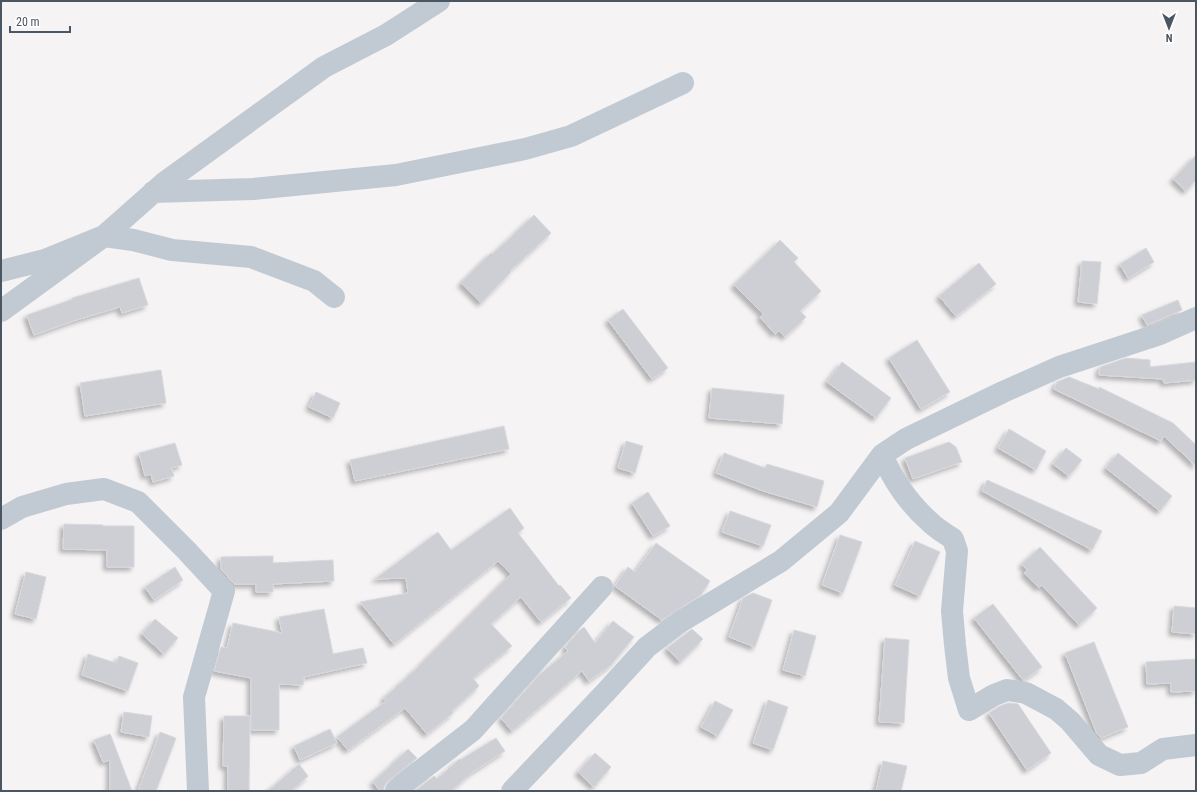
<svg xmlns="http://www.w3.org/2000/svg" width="1197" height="792" viewBox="0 0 1197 792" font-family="'Roboto Condensed',sans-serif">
<defs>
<filter id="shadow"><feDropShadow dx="-3.5" dy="3.5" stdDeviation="2" flood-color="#0004"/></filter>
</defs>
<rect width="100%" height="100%" fill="#f5f3f3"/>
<path fill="#cdcfd5" stroke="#d7d9de" filter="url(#shadow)" d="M 1196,155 L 1196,180 L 1186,191 L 1173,179 Z
M 534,215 L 551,233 L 510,271 L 511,272 L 481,303 L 461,283 L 491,253 L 493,254 Z
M 780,240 L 798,258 L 794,262 L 821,291 L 800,311 L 806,317 L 785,337 L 779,331 L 775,334 L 760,317 L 763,314 L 734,285 Z
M 1146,248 L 1154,262 L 1128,278 L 1120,264 Z
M 1082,261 L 1101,262 L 1097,304 L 1078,302 Z
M 979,263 L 996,284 L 956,316 L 939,296 Z
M 139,278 L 148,305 L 122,313 L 120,307 L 73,321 L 34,335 L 27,315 L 73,299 L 72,298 Z
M 1178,300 L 1182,310 L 1147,325 L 1142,315 Z
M 623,309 L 668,368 L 652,379 L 608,320 Z
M 917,340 L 950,392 L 921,409 L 889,358 Z
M 1126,358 L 1150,360 L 1150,367 L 1196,362 L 1196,380 L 1164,383 L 1163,379 L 1099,375 L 1100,367 Z
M 842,362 L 891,398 L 876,418 L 827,382 Z
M 161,370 L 166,403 L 85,416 L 80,383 Z
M 1069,377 L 1099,389 L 1099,387 L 1173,423 L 1196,445 L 1196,466 L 1164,436 L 1161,441 L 1054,389 L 1057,382 Z
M 712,388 L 784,395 L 782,424 L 709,418 Z
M 316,392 L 340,403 L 333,418 L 309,407 Z
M 504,426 L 509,449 L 355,481 L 350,460 Z
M 1009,429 L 1046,451 L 1036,470 L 998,448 Z
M 626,441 L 643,446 L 635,473 L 618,468 Z
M 949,442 L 956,447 L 962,462 L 913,479 L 905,458 Z
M 175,443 L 182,465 L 171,468 L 174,476 L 153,482 L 151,474 L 145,476 L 139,453 Z
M 1066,448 L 1082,460 L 1069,476 L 1053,464 Z
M 724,453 L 765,468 L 767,464 L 824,481 L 817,507 L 763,491 L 716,473 Z
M 1118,453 L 1172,496 L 1160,511 L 1106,468 Z
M 987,480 L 1102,531 L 1092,550 L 982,491 Z
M 648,492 L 670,526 L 653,536 L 632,503 Z
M 510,508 L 524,528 L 518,533 L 559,586 L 560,585 L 571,598 L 541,622 L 521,597 L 491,624 L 512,646 L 473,678 L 479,686 L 452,711 L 453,713 L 427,734 L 405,708 L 348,750 L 337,737 L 386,701 L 384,698 L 418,667 L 511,574 L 498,561 L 394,644 L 360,602 L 408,593 L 406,578 L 375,579 L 438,532 L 451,550 Z
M 730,511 L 771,525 L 763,546 L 722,532 Z
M 64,524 L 103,525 L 103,526 L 134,526 L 134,567 L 107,567 L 107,550 L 63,549 Z
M 840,535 L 862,542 L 843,593 L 822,585 Z
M 915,541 L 940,552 L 920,596 L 895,585 Z
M 656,543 L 710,581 L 701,595 L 662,620 L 615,586 L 628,567 L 635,572 Z
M 1040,547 L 1097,608 L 1079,625 L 1042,585 L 1039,588 L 1024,573 L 1027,570 L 1022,564 Z
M 273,556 L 273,563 L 333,560 L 334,581 L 273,584 L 273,592 L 256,592 L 256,584 L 234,584 L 221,569 L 221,557 Z
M 175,567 L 183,580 L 154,600 L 145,587 Z
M 26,572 L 46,577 L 36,619 L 15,614 Z
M 753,593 L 772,600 L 755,647 L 729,637 L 743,598 Z
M 993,604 L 1042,667 L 1024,680 L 1023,680 L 974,618 Z
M 1174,606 L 1196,608 L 1196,634 L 1172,632 Z
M 324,609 L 333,654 L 363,648 L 367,663 L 304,677 L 303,685 L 279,684 L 279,730 L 251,730 L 251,678 L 214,671 L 221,647 L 227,648 L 233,623 L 282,633 L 279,617 Z
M 155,619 L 178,638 L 164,654 L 142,634 Z
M 613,621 L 634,637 L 611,665 L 589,681 L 582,671 L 512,731 L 501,718 L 539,675 L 568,651 L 565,647 L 579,631 L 584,627 L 595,643 Z
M 692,629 L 703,639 L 680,662 L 667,648 Z
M 794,630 L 816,636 L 805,676 L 783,670 Z
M 885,638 L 909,640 L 904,723 L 879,722 Z
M 1094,642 L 1128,727 L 1101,738 L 1097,734 L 1065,653 Z
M 88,654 L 116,663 L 119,656 L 138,663 L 128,691 L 82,675 Z
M 1196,659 L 1196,691 L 1171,692 L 1171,683 L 1147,684 L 1146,662 Z
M 768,700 L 788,707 L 773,750 L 753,743 Z
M 715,701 L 733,710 L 718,736 L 701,727 Z
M 1008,703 L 1018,704 L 1051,753 L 1027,770 L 989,713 L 1000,706 Z
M 124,712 L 152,716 L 149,737 L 121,732 Z
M 224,716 L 250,716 L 249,791 L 228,790 L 228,766 L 223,766 Z
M 330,729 L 337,743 L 300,760 L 294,746 Z
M 160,732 L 176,738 L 156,791 L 138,791 Z
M 110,734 L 111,736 L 132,791 L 110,791 L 110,760 L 103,762 L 94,740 Z
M 496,738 L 505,751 L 471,773 L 451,791 L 415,791 L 434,776 L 437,779 L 459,759 L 460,760 Z
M 408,749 L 417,758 L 387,782 L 384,787 L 384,791 L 380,791 L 373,782 Z
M 595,753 L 611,767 L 594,787 L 578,772 Z
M 883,761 L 907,766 L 901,791 L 876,791 Z
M 299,764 L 308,776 L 291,791 L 268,791 Z"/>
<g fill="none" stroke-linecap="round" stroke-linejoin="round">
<path stroke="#c1cad2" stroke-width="22" d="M 153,192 L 253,189 L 396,175 L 525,149 L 571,136 L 683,83
M 1,271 L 45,260 L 104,236 L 133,240 L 172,250 L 251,257 L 314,281 L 334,297
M 1,311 L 104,236 L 164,183 L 324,67 L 386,35 L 439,1
M 882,455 C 893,480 909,504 931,523 C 937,529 946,534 953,539 L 957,551 L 952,611 L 955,645 L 959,678 L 969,710 L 994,695 L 1007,690 L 1026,693 L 1056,709 L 1070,721 L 1099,755 L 1120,765 L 1141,763 L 1163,749 L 1196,745
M 1,519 L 22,507 L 66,494 L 104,489 L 138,502 L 186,550 L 224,591 L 194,697 L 198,791
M 396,791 L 402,785 L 473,730 L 602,587
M 512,791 L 604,694 L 647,647 L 680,622 L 781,561 L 839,513 L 882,455 L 906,439 L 1003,392 L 1059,367 L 1160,334 L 1196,318"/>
</g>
<rect width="1197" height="792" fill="none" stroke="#4a5661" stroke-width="4"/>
<g transform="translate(1169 28) rotate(180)" stroke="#ffffff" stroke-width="3" paint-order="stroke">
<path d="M0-3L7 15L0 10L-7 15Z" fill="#4a5661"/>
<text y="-6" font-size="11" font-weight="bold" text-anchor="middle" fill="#4a5661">N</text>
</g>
<path d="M10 26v6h60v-6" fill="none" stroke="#4a5661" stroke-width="2"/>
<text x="16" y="26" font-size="12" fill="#4a5661" stroke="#ffffff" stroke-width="3" paint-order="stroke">20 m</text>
</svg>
